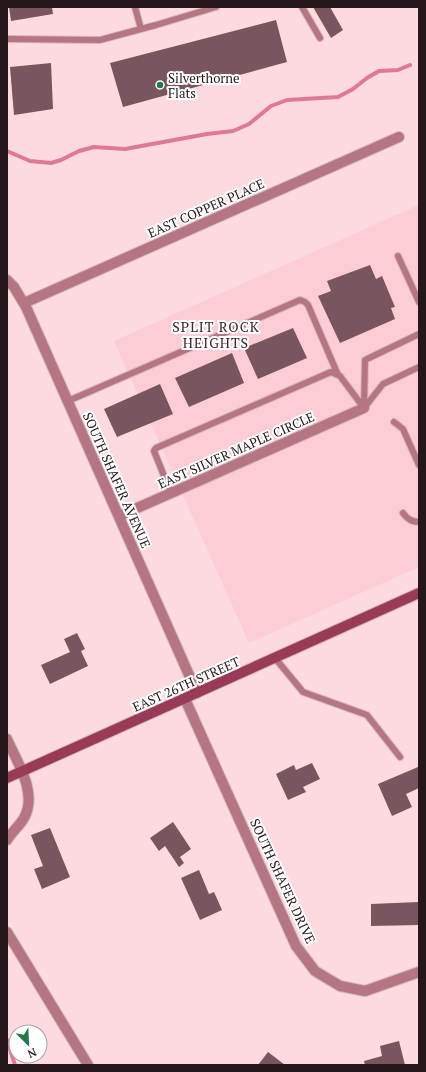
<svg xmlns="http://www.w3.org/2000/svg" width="426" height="1072" viewBox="0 0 426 1072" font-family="'PT Serif',serif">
<rect width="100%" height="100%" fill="#fcdae0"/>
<path fill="#fdccd5" d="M 419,205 L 419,567 L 249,643 L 114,341 Z"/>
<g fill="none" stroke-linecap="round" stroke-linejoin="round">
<path stroke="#df7a92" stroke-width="4" d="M 7,151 L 30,161 L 51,163 L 61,160 L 79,151 L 94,147 L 125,149 L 207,134 L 233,131 L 249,124 L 271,106 L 287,100 L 338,97 L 353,89 L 367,78 L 379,71 L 398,70 L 410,65
M 7,1040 L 15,1065"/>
</g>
<path fill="#79565d" d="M 9,7 L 52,7 L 53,14 L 11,21 Z
M 313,7 L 330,7 L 343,30 L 331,38 Z
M 276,20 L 287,62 L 123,107 L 110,63 Z
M 51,63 L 53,109 L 14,115 L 10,67 Z
M 370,265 L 376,279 L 382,276 L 395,307 L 391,308 L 395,319 L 340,343 L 318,296 L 331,291 L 327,281 Z
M 293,328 L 307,358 L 258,379 L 244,348 Z
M 232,353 L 244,383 L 189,407 L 175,378 Z
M 160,384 L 173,414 L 117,437 L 104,409 Z
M 77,633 L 85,649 L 81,651 L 88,666 L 50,684 L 41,665 L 70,652 L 64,639 Z
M 312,763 L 320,779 L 303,787 L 306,792 L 288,800 L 276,774 L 294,765 L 296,770 Z
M 418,767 L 419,770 L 419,788 L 406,794 L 412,807 L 392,816 L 378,784 Z
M 173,822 L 191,849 L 180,857 L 184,863 L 179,867 L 165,846 L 159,851 L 150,838 Z
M 50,828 L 70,877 L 42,889 L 34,869 L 43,866 L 31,835 Z
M 199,870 L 209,894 L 214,892 L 222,910 L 200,920 L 181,878 Z
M 419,902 L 419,925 L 371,926 L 371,904 Z
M 399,1041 L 405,1065 L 365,1065 L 364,1061 L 382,1056 L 380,1046 Z
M 268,1052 L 285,1065 L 258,1065 Z"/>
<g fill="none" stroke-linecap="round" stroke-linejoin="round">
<defs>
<path id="service" d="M 135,7 L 141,29
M 302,7 L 320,38
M 7,39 L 100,40 L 156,25 L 216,7
M 398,256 L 419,302
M 68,401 L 300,300 L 305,302 L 308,305 L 338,375
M 364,408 L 365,360 L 419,334
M 364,408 L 383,384 L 419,367
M 394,422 L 403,429 L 419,465
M 171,493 L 154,451 L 156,448 L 324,375 L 331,372 L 340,376 L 364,408
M 403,513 C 407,519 412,522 419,522
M 275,658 L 303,692 L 367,715 L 400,757"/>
<path id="minor" d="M 7,280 L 14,287 L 26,307 L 197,693
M 24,303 L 399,137
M 119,516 L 364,408
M 185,699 L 296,946 L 315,971 L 340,986 L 365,991 L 419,972
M 7,739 C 17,762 38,793 24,818 C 20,825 12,832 7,840
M 7,932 L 88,1065"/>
<path id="secondary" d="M 7,778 L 419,593"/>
</defs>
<use href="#service" stroke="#d5b7bc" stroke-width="8"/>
<use href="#minor" stroke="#d5b7bc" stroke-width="12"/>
<use href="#secondary" stroke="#d5b7bc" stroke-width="12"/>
<use href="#service" stroke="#b67583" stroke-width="6"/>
<use href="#minor" stroke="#b67583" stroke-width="10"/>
<use href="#secondary" stroke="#993b56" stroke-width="10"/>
</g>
<circle fill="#24784a" stroke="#fff" stroke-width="1.5" cx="160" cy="85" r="4"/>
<g text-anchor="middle" stroke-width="4" stroke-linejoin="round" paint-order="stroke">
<g font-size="13" fill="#25171a" stroke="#fff" text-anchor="start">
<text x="168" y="83">Silverthorne<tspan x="168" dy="15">Flats</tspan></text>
</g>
<g font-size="13" fill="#25171a" stroke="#fff">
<text transform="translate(206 208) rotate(-24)" y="5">EAST COPPER PLACE</text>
<text transform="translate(236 450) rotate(-24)" y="5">EAST SILVER MAPLE CIRCLE</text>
<text transform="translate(117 480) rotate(66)" y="5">SOUTH SHAFER AVENUE</text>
<text transform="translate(186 684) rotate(-24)" y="5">EAST 26TH STREET</text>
<text transform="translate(283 881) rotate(65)" y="5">SOUTH SHAFER DRIVE</text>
</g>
<g font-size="14" letter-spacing="1" fill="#42242b" stroke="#fff">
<text x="216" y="332">SPLIT ROCK<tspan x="216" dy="16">HEIGHTS</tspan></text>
</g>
</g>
<rect width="426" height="1072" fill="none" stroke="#25171a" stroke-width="16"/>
<g transform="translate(28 1044) rotate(156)"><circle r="19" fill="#ffffff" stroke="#a8a2a3"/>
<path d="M0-3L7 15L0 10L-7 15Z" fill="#24784a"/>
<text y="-6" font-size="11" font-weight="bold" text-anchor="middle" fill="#25171a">N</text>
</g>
</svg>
